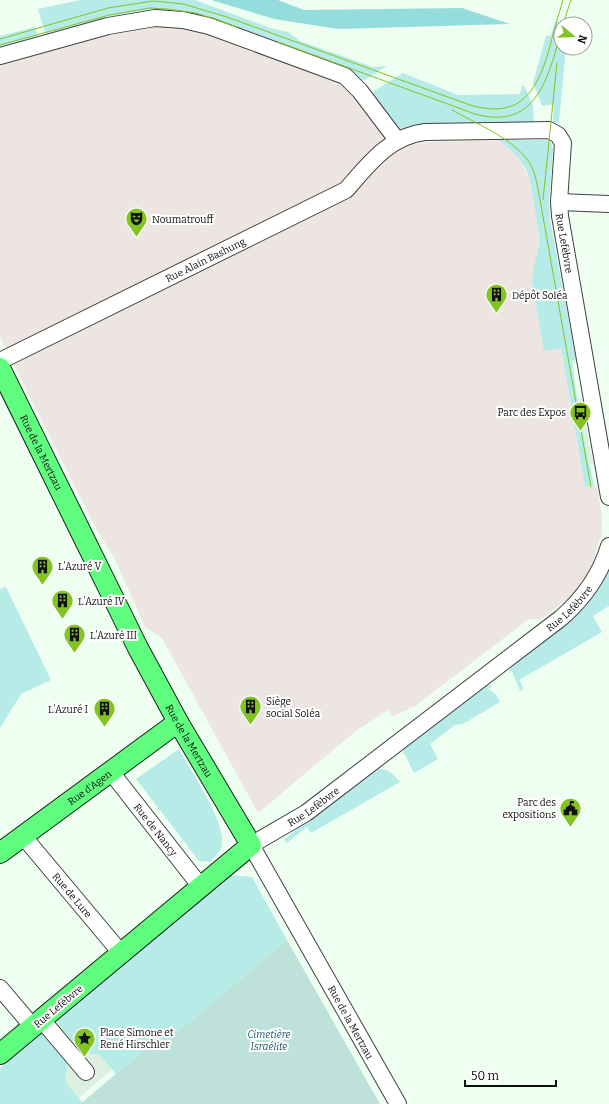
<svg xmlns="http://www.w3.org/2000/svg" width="609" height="1104" viewBox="0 0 609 1104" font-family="Bitter,serif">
<rect width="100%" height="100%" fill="#eefff2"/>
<path fill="#ede5e2" d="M 168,25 L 206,31 L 337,78 L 356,96 L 394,143 L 413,144 L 428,142 L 498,140 L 511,149 L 520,160 L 530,181 L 540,241 L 533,270 L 532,283 L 544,350 L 561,348 L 585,487 L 597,486 L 602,517 L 602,532 L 593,561 L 585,578 L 573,594 L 564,602 L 541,619 L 529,619 L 415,706 L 392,717 L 388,710 L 356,731 L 258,813 L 162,638 L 145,627 L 114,557 L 95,527 L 0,337 L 0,64 L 127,30 Z"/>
<path fill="#b6ebe7" d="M 80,0 L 195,0 L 270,28 L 288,32 L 300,41 L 373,67 L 387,66 L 365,80 L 360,81 L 192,17 L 47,40 L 38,9 Z
M 555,22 L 569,22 L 569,24 L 561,24 L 561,48 L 566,48 L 559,122 L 553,123 L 554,104 L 542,106 L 533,83 L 546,36 L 551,35 Z
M 35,27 L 38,37 L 0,47 L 0,36 Z
M 403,73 L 458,95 L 520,94 L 522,85 L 525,87 L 533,106 L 534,124 L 401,131 L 394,127 L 372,97 L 374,91 Z
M 498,140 L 547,140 L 551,143 L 553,149 L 549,203 L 550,219 L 576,360 L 572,361 L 577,398 L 594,486 L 585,487 L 561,348 L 544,351 L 532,283 L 533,270 L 540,241 L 530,181 C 525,163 514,151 498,140 Z
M 609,565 L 609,606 L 593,616 L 602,632 L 519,680 L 524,689 L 520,691 L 512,671 L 509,673 L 510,669 Z
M 6,587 L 51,680 L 21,694 L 0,728 L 0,589 Z
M 486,685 L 493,686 L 488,689 L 496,694 L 500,702 L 463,724 L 455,725 L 430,744 L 438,759 L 414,773 L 404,753 L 402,755 L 405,746 Z
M 179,749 C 191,772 225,820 222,844 C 222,851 215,857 210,862 L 199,861 L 136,779 Z
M 375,769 C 387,767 393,774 400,782 L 311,833 L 307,827 L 287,843 L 284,839 Z
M 230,875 L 252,877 L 287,940 L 157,1049 L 152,1044 L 116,1074 L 99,1055 L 81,1052 L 56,1021 Z
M 43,1031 L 68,1062 L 66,1082 L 82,1102 L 80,1104 L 0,1104 L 0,1068 Z"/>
<path fill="#95dddc" d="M 211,0 L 278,0 L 304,10 L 462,8 L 510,24 L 338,29 L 274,19 Z"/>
<path fill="#bee2da" d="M 287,940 L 380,1104 L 80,1104 L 152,1044 L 157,1049 Z"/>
<path fill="#ddefe0" d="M 577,398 L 581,398 L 593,464 L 589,465 Z
M 56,1021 L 80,1052 L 99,1055 L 112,1069 L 79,1098 L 65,1081 L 68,1061 L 43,1031 Z"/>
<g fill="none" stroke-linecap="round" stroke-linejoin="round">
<defs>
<g id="minor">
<path d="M 0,56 L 108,26 L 155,18 L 183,20 L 209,26 L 345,76 L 360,91 L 397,140"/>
<path d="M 559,202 L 609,204"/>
<path id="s1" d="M 0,361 L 346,190 C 368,165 389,136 425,132 L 549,130 L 558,135 L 563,143 L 559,202 L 560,216 L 609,497"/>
<path id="s2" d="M 111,772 L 201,887"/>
<path id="s3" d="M 23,836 L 121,953"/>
<path d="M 0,988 L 33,1027"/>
<path d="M 42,1020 L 86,1072"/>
<path id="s4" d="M 398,1104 L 251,845 L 306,813 L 561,618 C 584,598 600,576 609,546"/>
</g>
<g id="major">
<path id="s5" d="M 0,368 L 138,648 L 178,722 L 251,845 L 0,1054"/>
<path id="s6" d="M 0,853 L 178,722"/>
</g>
</defs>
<use href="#minor" stroke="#414141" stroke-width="18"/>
<use href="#major" stroke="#1f1f1f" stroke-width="22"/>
<use href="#minor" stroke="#fff" stroke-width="16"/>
<use href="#major" stroke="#5ffe7e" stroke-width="20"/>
<path stroke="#84c420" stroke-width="1" d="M 563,24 L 571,0
M 0,39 L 108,8 L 153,1 L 183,4 L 227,17 L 470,105 C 519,119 536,94 549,50 C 553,33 558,17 563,0
M 278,42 L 475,114 C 537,131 548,77 561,32
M 0,45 L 109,15 L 150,8 L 167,9 L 196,13 L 237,27
M 452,110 C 475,123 514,139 529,162 C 535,171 537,183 539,194 L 591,487
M 543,200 L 557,63"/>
</g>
<defs>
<symbol id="theatre-pin" viewBox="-11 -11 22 30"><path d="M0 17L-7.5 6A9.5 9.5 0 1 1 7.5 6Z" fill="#84c420" stroke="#fff"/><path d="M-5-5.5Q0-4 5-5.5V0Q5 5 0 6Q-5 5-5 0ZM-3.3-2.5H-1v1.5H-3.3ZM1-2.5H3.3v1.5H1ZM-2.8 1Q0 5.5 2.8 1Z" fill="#111"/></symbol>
<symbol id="building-pin" viewBox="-11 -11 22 30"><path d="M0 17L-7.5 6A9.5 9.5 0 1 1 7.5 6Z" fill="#84c420" stroke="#fff"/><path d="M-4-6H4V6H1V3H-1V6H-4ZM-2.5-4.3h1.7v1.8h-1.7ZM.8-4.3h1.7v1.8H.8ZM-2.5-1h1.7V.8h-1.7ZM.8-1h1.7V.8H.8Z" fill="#111"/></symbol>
<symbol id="bus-pin" viewBox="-11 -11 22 30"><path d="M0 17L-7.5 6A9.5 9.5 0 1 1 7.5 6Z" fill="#84c420" stroke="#fff"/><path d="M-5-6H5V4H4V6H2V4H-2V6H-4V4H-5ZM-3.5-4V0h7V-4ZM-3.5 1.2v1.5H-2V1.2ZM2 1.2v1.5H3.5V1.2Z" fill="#111"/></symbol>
<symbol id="civic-pin" viewBox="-11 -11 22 30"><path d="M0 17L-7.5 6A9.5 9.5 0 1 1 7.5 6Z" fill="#84c420" stroke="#fff"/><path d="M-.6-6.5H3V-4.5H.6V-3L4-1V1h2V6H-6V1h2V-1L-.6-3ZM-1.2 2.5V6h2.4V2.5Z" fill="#111"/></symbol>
<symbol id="sight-pin" viewBox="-11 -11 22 30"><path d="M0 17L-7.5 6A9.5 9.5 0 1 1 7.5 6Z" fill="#84c420" stroke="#fff"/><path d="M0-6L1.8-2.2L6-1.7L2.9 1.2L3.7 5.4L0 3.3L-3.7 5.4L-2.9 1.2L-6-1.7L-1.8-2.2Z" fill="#111"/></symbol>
</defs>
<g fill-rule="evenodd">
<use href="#theatre-pin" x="124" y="206" width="25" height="34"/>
<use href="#building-pin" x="484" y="282" width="25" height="34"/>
<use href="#bus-pin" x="568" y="400" width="25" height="34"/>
<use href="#building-pin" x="30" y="554" width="25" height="34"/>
<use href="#building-pin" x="50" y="588" width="25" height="34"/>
<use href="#building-pin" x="62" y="622" width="25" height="34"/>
<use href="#building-pin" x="238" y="694" width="25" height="34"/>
<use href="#building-pin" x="92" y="696" width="25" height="34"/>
<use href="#civic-pin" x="558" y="796" width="25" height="34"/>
<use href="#sight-pin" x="72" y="1026" width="25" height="34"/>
</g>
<g text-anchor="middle" stroke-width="4" stroke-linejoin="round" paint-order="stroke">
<g font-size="10" fill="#0e0e0e" stroke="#fff" text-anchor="start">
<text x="152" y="223">Noumatrouff</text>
<text x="512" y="299">Dépôt Soléa</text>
<text x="566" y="416" text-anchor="end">Parc des Expos</text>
<text x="58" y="570">L'Azuré V</text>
<text x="78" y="605">L'Azuré IV</text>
<text x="90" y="639">L'Azuré III</text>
<text x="266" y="705">Siège<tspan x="266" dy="12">social Soléa</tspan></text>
<text x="88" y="713" text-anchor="end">L'Azuré I</text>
<text x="556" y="806" text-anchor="end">Parc des<tspan x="556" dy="12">expositions</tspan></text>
<text x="100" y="1036">Place Simone et<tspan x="100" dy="12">René Hirschler</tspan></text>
</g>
<g font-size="10" fill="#0e0e0e" stroke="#fff">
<text dy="4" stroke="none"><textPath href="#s1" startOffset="731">Rue Lefèbvre</textPath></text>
<text dy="4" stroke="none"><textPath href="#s1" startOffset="229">Rue Alain Bashung</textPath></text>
<text dy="4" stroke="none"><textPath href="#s5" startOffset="94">Rue de la Mertzau</textPath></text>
<text dy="4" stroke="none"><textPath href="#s4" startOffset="695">Rue Lefèbvre</textPath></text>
<text dy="4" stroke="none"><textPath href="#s5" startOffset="418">Rue de la Mertzau</textPath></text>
<text dy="4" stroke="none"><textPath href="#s6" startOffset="111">Rue d'Agen</textPath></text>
<text dy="4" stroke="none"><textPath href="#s4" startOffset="371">Rue Lefèbvre</textPath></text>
<text dy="4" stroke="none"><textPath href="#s2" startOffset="73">Rue de Nancy</textPath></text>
<text dy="4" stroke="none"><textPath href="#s3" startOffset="77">Rue de Lure</textPath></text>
<text transform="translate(58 1006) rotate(-40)" y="4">Rue Lefèbvre</text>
<text transform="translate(351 1022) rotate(61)" y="4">Rue de la Mertzau</text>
</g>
<g font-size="10" font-style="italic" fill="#1b5668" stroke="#fff">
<text x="269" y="1038">Cimetière<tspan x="269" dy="12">Israélite</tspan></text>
</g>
</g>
<g transform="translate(573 36) rotate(109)"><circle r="19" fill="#ffffff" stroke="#9f9f9f"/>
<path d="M0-3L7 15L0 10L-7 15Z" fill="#84c420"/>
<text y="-6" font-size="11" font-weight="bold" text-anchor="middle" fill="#0e0e0e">N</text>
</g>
<path d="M465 1080v6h91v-6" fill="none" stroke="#0e0e0e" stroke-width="2"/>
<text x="471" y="1080" font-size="12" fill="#0e0e0e" stroke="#ffffff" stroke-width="3" paint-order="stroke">50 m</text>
</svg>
